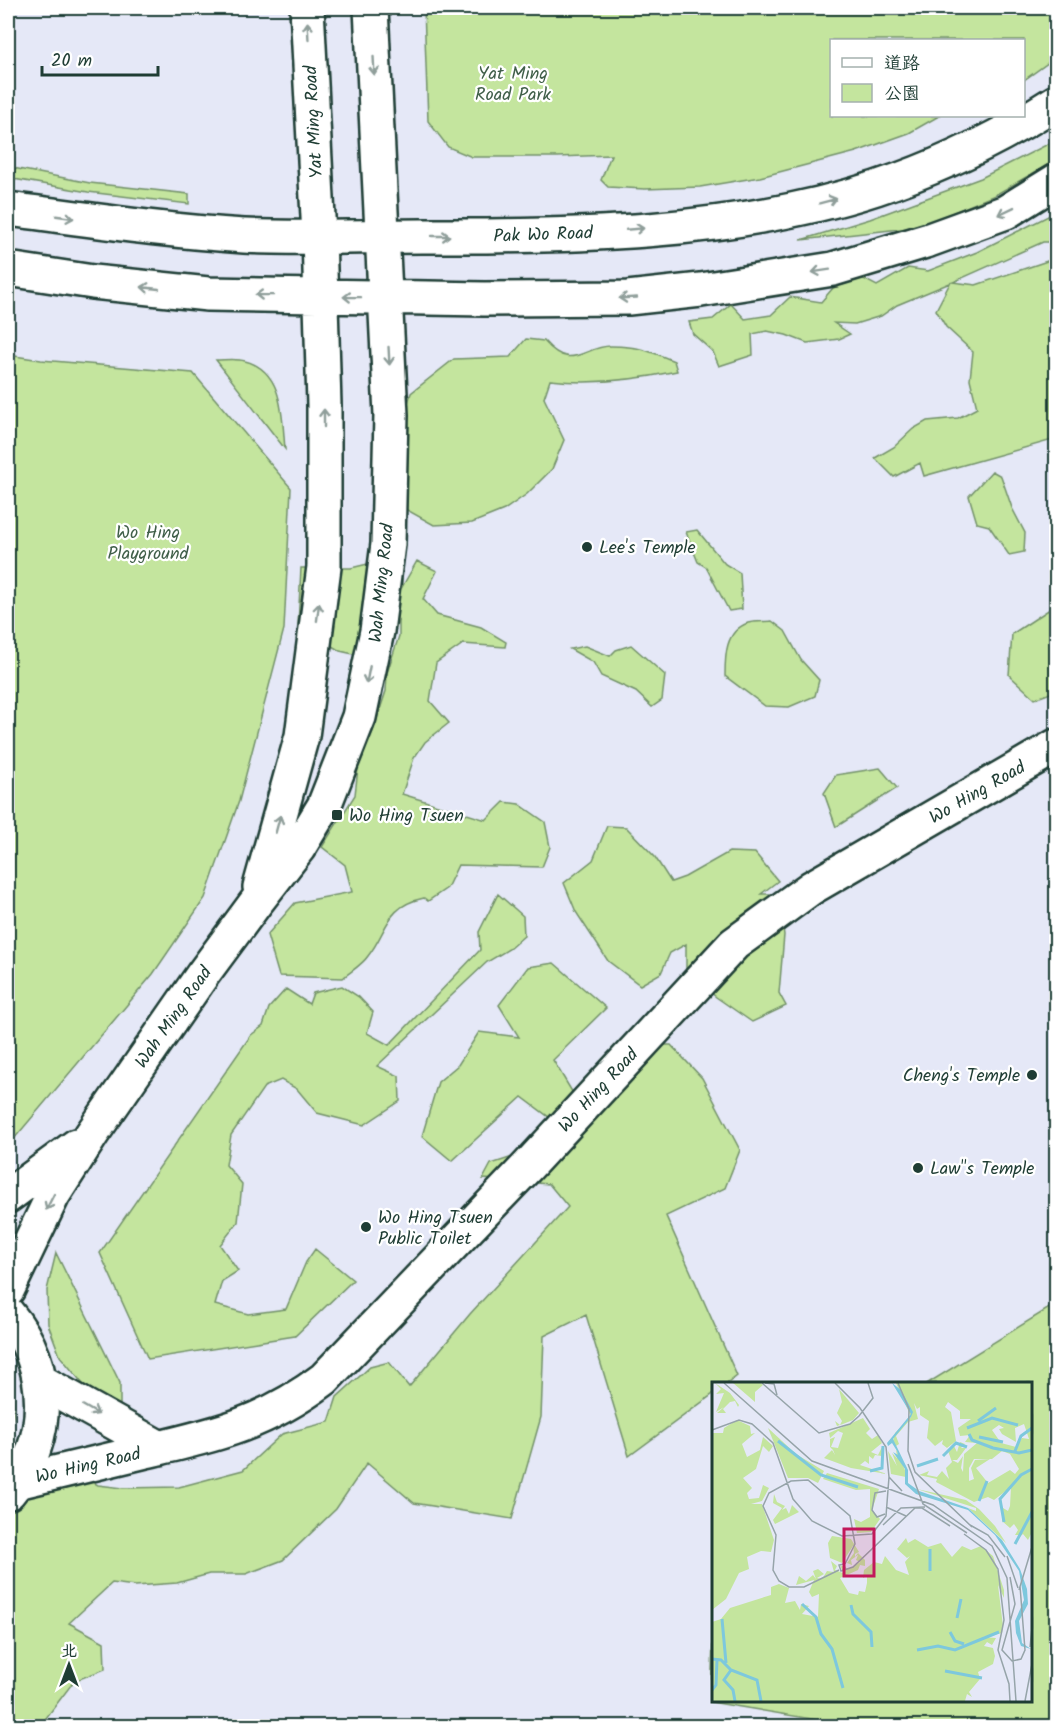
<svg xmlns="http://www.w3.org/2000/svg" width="1064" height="1734" viewBox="0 0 1064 1734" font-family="Kalam,'LXGW WenKai TC',sans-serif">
<rect width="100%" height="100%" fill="#e5e8f7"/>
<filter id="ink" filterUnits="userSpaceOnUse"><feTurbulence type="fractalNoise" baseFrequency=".0167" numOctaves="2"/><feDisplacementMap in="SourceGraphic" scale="12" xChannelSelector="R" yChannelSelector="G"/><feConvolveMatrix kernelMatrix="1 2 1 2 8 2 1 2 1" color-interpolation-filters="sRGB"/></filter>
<g filter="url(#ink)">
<path fill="#c4e59e" stroke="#729169" stroke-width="1.5" d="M 424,8 L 1056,8 L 1056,57 L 1024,80 L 1024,40 L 832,40 L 832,116 L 939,116 L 909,133 L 856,152 L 760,177 L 700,187 L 645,189 L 608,187 L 601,180 L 611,155 L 557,157 L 472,157 L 448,147 L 428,121 Z
M 1056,140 L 1056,160 L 995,195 L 918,227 L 801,240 L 870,219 L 981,178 Z
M 8,167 L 90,183 L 189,194 L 189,204 L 88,192 L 8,178 Z
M 1056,212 L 1056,242 L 1043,242 L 953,282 L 976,285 L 1056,258 L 1056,439 L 924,476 L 920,463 L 894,477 L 875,458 L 894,447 L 913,429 L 927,421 L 958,418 L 977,408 L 970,379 L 973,352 L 946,327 L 936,310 L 950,283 L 897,305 L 881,316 L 855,324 L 834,323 L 850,334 L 839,339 L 807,343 L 786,335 L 767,331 L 752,334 L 753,355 L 719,366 L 713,352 L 693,334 L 689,322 L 713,319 L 731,304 L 745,319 L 771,315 L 790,297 L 821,302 L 833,288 L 862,278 L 877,286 L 908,268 L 928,271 L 977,252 Z
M 526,339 L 544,341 C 572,373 583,346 611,346 C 638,346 650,351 674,361 L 677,371 C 635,380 593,385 550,380 L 544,398 L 564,440 L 552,469 L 527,494 L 504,510 L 472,523 L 434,525 L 407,510 L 396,496 L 400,430 L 411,393 L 454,359 L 510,357 Z
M 8,355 L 41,360 L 193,373 L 291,488 L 284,629 L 239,801 L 205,898 L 153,974 L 8,1146 Z
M 216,360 C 225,360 236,358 245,361 C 284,371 282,417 285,449 Z
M 992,471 L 1001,476 L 1012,508 L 1025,533 L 1024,552 L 1009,555 L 989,526 L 977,523 L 969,496 Z
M 697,530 L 725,564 L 740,573 L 742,609 L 729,611 L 706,567 L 698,562 L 686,532 Z
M 401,556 L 402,587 L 417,561 L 437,571 L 423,599 L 437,615 L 481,627 L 506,642 L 505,647 L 463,644 L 436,663 L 430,701 L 449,723 L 425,742 L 414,758 L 402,794 L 486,820 L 504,802 L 519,804 L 545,822 L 550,847 L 542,867 L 458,865 L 447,888 L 428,901 L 424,898 C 385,906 388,931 368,956 C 362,965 351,971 343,978 L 279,976 L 267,935 L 295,903 L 352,892 L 345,865 L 322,847 L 355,795 L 359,759 L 373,731 L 386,691 L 387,673 L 399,636 L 399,619 L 385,661 L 340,651 L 298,625 L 301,568 L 351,568 Z
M 1056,605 L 1056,691 L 1035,699 L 1009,675 L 1012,634 Z
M 772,621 L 785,631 L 801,660 L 819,680 L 815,696 L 789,707 L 765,706 L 725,676 C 725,656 725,631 748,623 C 755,621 765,622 772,621 Z
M 631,645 L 665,675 L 662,700 L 652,707 L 636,692 L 601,676 L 593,662 L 570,649 L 585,646 L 610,656 L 616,650 Z
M 880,768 L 897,788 L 836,827 L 824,793 L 836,775 Z
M 607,826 L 626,827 L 655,857 L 671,882 L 685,877 L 729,852 L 755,853 L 778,881 L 761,894 L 778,894 L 784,935 L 779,993 L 786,1006 L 752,1022 L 716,997 L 686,971 L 686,944 L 670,953 L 661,973 L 640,985 L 608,961 L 576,912 L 564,883 L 593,860 Z
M 498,894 L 523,916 L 524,936 L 509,949 L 487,962 L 377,1066 L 399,1076 L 400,1101 L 364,1125 L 317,1113 L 297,1089 L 281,1080 L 264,1087 L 231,1135 L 226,1165 L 242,1184 L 238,1222 L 220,1245 L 238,1271 L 222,1281 L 215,1305 L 248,1314 L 286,1309 L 306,1262 L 315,1249 L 353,1280 L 295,1336 L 148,1359 L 100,1253 L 251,1035 L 263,1026 L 269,1008 L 286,989 L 309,1004 L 313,993 L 342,986 L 359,997 L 373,1012 L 367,1033 L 389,1045 L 480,950 L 479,932 Z
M 554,963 L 606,1008 L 553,1060 L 574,1095 L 621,1045 L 671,1045 L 702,1078 L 740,1150 L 725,1188 L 666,1216 L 737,1376 L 728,1383 L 713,1383 L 713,1394 L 629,1456 L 586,1315 L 544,1336 L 541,1417 L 512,1519 L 414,1503 L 367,1463 L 336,1509 L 283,1560 L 246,1574 L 209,1574 L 177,1583 L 135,1586 L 112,1583 L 69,1623 L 104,1642 L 105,1669 L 74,1681 L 40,1726 L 8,1726 L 8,1493 L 57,1464 L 98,1485 L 123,1488 L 179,1487 L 243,1470 L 282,1434 L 329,1422 L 337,1397 L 370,1367 L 389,1362 L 409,1387 L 470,1314 L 568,1207 L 549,1184 L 483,1179 L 491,1164 L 519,1155 L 550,1118 L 522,1097 L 452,1161 L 422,1136 L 438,1082 L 458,1065 L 479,1032 L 519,1037 L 499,1005 L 528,967 Z
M 56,1253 L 120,1383 L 120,1408 L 83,1384 L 60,1356 L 48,1324 L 47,1290 Z
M 1056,1288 L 1056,1726 L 823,1726 L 824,1721 L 711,1702 L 713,1640 L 713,1700 L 1030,1700 L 1030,1383 L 928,1383 L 1051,1307 Z
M 8,1369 C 16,1394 15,1418 8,1443 Z"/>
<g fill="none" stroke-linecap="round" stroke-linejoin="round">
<defs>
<path id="secondary" d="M 8,209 C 86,219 164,231 244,236 C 303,239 363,236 422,236 C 569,237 735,234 876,188 C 939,167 1000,138 1056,102
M 8,269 L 93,282 L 208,294 L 484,299 L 628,298 L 701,290 L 833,269 L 929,240 L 1006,212 L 1056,181
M 260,887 L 302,736 L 324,567 L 324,405 L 319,236 L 307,8
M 8,1196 L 76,1146
M 8,1289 L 53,1195 L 92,1134 L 203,974 L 257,901 L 299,847 L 324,806 L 359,717 L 377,631 L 388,544 L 391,415 L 371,8
M 8,1314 C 52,1366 53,1440 9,1492
M 40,1381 L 160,1448
M 17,1482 C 59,1472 101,1462 142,1452 C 214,1435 263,1425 324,1379 L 528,1166 L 734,944 L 811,888 L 1056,746"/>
</defs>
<use href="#secondary" stroke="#1f3d34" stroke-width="38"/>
<use href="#secondary" stroke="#fff" stroke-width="33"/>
</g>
<defs><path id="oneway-shaft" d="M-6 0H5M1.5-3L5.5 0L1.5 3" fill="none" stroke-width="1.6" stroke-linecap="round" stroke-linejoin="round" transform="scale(1.5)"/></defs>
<g stroke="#8f9e9a">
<use href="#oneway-shaft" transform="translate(308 31) rotate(-93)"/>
<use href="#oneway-shaft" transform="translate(374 66) rotate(87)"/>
<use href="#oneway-shaft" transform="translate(828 201) rotate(-15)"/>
<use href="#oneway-shaft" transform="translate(1006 211) rotate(154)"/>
<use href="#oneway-shaft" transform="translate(65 217) rotate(8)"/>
<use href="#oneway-shaft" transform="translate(635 229) rotate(-5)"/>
<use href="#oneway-shaft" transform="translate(441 236)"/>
<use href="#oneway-shaft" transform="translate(821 271) rotate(171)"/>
<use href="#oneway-shaft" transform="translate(150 288) rotate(-174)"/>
<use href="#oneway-shaft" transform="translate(264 295) rotate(-179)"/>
<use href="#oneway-shaft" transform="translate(352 297) rotate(-179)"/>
<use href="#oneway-shaft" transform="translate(628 298) rotate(177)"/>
<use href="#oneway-shaft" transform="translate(389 356) rotate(87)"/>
<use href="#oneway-shaft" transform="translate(324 418) rotate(-90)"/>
<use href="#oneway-shaft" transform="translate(318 612) rotate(-83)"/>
<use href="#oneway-shaft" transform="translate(368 675) rotate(101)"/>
<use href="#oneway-shaft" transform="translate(278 824) rotate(-75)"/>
<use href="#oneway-shaft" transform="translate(50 1202) rotate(117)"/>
<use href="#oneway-shaft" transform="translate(91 1410) rotate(30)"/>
</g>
</g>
<g fill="#1f3d34" stroke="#fff" stroke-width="2">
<circle cx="587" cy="547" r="6"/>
<rect x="331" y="809" width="12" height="12" rx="3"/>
<circle cx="1032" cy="1075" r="6"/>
<circle cx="918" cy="1168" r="6"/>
<circle cx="366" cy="1227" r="6"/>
</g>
<g text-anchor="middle" stroke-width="4.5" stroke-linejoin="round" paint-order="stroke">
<g font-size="18" fill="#405f49" stroke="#fff">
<text x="513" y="79">Yat Ming<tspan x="513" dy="21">Road Park</tspan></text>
<text x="148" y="538">Wo Hing<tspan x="148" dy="21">Playground</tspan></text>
</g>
<g font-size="18" fill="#1f3d34" stroke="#fff">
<text transform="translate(313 122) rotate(-93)" y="6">Yat Ming Road</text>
<text transform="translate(543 234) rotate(-2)" y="6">Pak Wo Road</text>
<text transform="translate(381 583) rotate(-84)" y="6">Wah Ming Road</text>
<text transform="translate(977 792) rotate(-30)" y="6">Wo Hing Road</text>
<text transform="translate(173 1017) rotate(-55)" y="6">Wah Ming Road</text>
<text transform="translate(598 1090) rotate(-47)" y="6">Wo Hing Road</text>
<text transform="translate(88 1465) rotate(-13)" y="6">Wo Hing Road</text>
</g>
<g font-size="18" fill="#1f3d34" stroke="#fff" text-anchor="start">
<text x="599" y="553">Lee's Temple</text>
<text x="349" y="821">Wo Hing Tsuen</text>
<text x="1020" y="1081" text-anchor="end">Cheng's Temple</text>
<text x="930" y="1174">Law"s Temple</text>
<text x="378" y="1223">Wo Hing Tsuen<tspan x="378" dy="21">Public Toilet</tspan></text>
</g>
</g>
<g transform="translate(712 1382)">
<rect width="320" height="320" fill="#e5e8f7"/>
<path d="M 3,1 L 18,11 L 27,23 L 26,25 L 23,19 L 18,20 L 11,27 L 14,31 L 5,31 L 12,25 L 4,30 L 12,11 L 4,12 L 9,7 ZM 21,1 L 49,1 L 51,3 L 43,10 L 43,20 ZM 184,1 L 319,1 L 320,150 L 316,158 L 311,152 L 304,158 L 308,153 L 303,153 L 306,148 L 302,142 L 298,146 L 290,139 L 291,126 L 296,129 L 298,124 L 299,105 L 282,118 L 276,115 L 262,120 L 224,100 L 225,97 L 207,93 L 217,89 L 215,93 L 225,95 L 230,89 L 237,97 L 234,86 L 240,80 L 236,69 L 242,64 L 245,70 L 248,60 L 253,62 L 249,66 L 254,66 L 245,78 L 240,78 L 246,81 L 251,74 L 249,86 L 251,90 L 252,72 L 265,61 L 253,60 L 258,53 L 248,54 L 246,46 L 259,37 L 248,37 L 248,29 L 236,20 L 233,25 L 239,30 L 244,59 L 235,66 L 230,62 L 231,58 L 223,64 L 215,56 L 217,39 L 208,33 L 208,25 L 205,27 L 202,21 L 206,37 L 196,40 L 184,54 L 187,62 L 184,64 L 181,59 L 183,51 L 199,35 ZM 312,42 L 317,57 L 310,56 L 304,65 L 289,61 L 280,48 L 287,43 L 292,46 L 287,47 L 290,52 L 304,60 L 303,46 ZM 290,69 L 298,72 L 307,87 L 303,92 L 298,88 L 276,101 L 264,86 L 278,77 L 263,78 L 259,86 L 262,97 L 257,99 L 257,86 L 262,77 L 280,77 ZM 127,7 L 147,31 L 141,38 L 131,42 L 125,44 L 123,39 L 128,43 L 130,39 L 125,31 L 130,20 ZM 151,36 L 158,47 L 154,51 L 160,57 L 166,53 L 170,61 L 159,70 L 166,73 L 170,65 L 171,84 L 170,74 L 163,73 L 161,77 L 157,74 L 157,82 L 153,79 L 148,83 L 175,92 L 139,86 L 112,76 L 120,68 L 123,73 L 121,68 L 118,65 L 118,57 L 123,55 L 119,65 L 126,66 L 131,51 L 126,49 L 118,56 L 117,51 ZM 25,38 L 38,44 L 39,52 L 43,51 L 30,62 L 35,75 L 48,68 L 51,55 L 61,64 L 57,70 L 51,64 L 44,87 L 31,96 L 40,106 L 35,111 L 37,117 L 47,116 L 51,103 L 57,106 L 50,119 L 39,122 L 50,122 L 62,158 L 59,170 L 49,169 L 35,175 L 37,187 L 27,191 L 14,217 L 0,228 L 0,51 L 11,51 L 12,46 ZM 56,46 L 84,72 L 112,89 L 106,101 L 96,96 L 76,96 ZM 184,67 L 193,88 L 194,95 L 179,92 L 176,69 L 185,84 L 180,71 L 185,76 ZM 115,91 L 167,107 L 160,128 L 168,137 L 159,150 L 145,151 L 142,137 L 149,140 L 158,135 L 158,107 L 144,108 L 111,97 ZM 205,107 L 254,118 L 267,127 L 283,144 L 294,161 L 256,126 L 264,129 L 264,126 ZM 62,112 L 65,120 L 73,124 L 70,128 L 74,126 L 77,132 L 80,123 L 87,130 L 63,142 L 61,138 L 70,126 L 61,121 ZM 120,154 L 139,157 L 147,170 L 143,172 L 143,175 L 146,171 L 153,178 L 153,184 L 148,183 L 146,188 L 128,196 L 137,211 L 146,213 L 147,209 L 153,210 L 155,201 L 155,194 L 151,196 L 152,188 L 162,180 L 170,182 L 173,174 L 184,188 L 197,193 L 193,180 L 198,174 L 195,176 L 185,167 L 194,156 L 196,161 L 203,157 L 216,165 L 229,161 L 240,175 L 250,164 L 259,168 L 269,164 L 281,174 L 292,208 L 292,216 L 286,203 L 291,244 L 290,251 L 271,255 L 284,256 L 280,263 L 275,260 L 272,264 L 281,266 L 283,274 L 281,282 L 266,290 L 268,297 L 257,310 L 260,315 L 255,312 L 253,319 L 0,319 L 0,240 L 9,237 L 18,226 L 59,213 L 59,205 L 67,202 L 77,206 L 73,221 L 83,219 L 88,228 L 89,222 L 97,224 L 90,232 L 106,235 L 107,212 L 100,215 L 97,210 L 102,198 L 84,203 L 87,194 L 94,199 L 101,193 L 104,197 L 101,189 L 106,187 L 112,192 L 105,196 L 110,197 L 115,189 L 122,190 L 119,179 L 125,184 L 123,188 L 131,191 L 128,183 L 137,187 L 148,180 L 144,178 L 146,173 L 139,178 L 140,183 L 135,181 L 142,171 L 141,164 L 130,181 L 118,176 L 116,161 Z" fill="#c4e59e" fill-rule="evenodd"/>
<path d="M 180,1 L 189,8 L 201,30 L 199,35 L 181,57 L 196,88 L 196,101 L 207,109 L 256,126 L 290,158 L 308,187 L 315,207 L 316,222 L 307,239 L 310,261 L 319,267 L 309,264 L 304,251 L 303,239 L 312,218 L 307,189 L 283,153 L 256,128 L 204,112 L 193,102 L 193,87 L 181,70 L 186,73 L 185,69 L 180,61 L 176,64 L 175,61 L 199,32 Z" fill="#7dc8dd"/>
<path fill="none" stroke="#7dc8dd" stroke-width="3" d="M 266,39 L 284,26M 255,46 L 280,36 L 306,43M 257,52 L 260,58 L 281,66 L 307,71 L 320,68M 267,55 L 291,60M 66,59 L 109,93 L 146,105M 303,69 L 309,54 L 320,46M 231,74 L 244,61 L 255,65M 205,84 L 226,77M 158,89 L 170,86 L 171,64M 267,119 L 275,99M 292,140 L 288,117 L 309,93 L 320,87M 303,162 L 320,130M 218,189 L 218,167M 90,222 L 104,235 L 109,252 L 120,267 L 131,306M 139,223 L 141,232 L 159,250 L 160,265M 245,236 L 249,217M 10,237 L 14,281M 238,250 L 243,259 L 252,262M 205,268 L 226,264 L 243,268 L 287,250M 0,277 L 9,278 L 19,288 L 45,298 L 49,319M 19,288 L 12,298 L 21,308 L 23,319M 233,289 L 270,296M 0,308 L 4,303 L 5,278"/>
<path fill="none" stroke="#96a4a9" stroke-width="1.5" d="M 12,1 L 100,79 L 221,123 L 280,164 L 295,196 L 304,319M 50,1 L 107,51 L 138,42 L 147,34 L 161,16 L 156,1M 53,1 L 62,2 L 65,13M 186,1 L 197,27 L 196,69 L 203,90 L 260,145M 0,48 L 27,38 L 40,42 L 61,61 L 81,117 L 100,139 L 130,154 L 160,152 L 174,134 L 177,95 L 174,65 L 148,26 L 123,1M 196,82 L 211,122 L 255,151M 177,95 L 190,109M 174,125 L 194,134M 173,132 L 165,135 L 160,128 L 163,111 L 174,109M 171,143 L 189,126 L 213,125M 258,143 L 276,153 L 293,175M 252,152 L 274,168 L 286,187 L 292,238 L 286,268 L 297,302 L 298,319M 295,174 L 306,206M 133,187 L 132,182 L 127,183 L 129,189 L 141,185 L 203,126 L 210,126 L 238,144M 127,188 L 92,205 L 77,205 L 67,199 L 61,188 L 64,153 L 51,124 L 57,111 L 79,99 L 96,98 L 138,134 L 143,162 L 133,182M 298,195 L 303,222 L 290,268 L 300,279 L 309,277 L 313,268 L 308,204M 307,208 L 320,165M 318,265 L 320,246M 313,319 L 320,282"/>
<path fill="#c2185b" fill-opacity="0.15" stroke="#c2185b" stroke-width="3" d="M 132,147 L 162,147 L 162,194 L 132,194 Z"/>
<rect width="320" height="320" fill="none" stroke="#1f3d34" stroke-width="3"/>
</g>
<rect width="1064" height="1734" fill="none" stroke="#fff" stroke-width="30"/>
<rect x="15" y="15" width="1034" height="1704" fill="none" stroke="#1f3d34" stroke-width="2" filter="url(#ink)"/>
<rect x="830" y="39" width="195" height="78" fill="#ffffff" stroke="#a5b1ae" stroke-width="1.5"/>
<rect x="842" y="58" width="30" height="9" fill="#ffffff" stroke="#a5b1ae" stroke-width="1.5"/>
<text x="884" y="69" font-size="18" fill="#1f3d34">道路</text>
<rect x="842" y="84" width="30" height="18" fill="#c4e59e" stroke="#a5b1ae" stroke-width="1.5"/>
<text x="884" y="99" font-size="18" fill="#1f3d34">公園</text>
<g transform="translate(69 1665)" stroke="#ffffff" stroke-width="4.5" paint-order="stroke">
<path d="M0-4.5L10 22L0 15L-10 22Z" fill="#1f3d34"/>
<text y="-9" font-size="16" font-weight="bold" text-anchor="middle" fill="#1f3d34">北</text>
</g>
<path d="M42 66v9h116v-9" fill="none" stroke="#1f3d34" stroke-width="3"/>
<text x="51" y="66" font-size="18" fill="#1f3d34" stroke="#ffffff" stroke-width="4.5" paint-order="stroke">20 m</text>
</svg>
